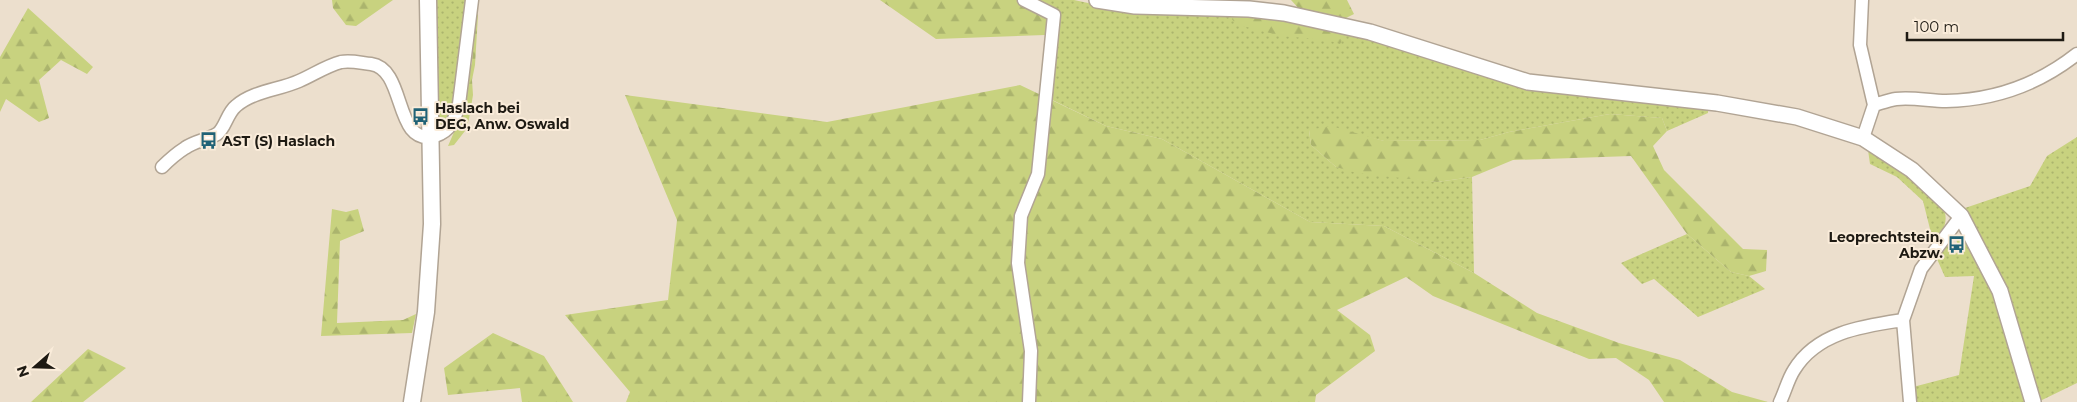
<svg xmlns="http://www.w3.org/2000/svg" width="2077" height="402" viewBox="0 0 2077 402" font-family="Montserrat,sans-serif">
<defs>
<pattern id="grass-dots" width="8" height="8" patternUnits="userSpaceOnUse" patternTransform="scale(1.25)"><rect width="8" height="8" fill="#c8d27f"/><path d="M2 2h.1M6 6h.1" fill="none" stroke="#abb46d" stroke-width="1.8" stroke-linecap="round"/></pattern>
<pattern id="forest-firs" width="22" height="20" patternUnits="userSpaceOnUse" patternTransform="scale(1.25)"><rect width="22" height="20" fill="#c8d27f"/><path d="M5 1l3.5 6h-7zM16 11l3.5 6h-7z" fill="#abb46d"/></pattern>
</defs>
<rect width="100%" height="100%" fill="#ecdfcd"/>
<path fill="url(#grass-dots)" d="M 435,0 L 472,0 L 458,115 L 436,127 Z
M 1031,0 L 1074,0 L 1116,9 L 1270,17 L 1324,27 L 1551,91 L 1708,109 L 1708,113 L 1667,131 L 1662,118 L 1610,114 L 1509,132 L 1480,140 L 1384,141 L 1363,136 L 1309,130 L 1311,145 L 1336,167 L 1437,182 L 1472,177 L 1474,273 L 1384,226 L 1310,222 L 1162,139 L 1106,126 L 1046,97 L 1059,15 Z
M 2077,137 L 2077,383 L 2040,401 L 1997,273 L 1965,208 L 2030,186 L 2047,156 Z
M 1868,150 C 1886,162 1940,193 1945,213 C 1948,225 1940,235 1934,245 L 1923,201 L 1897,177 L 1870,164 Z
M 1687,234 L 1731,272 L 1749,276 L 1765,289 L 1698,317 L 1654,279 L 1642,284 L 1621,263 Z
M 1956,239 L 1966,239 L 1991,279 L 2025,402 L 1916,402 L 1913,387 L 1959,375 L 1974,276 L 1945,277 L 1937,259 L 1939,252 L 1950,242 L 1954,254 L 1960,252 Z"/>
<path fill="url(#forest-firs)" d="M 332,0 L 393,0 L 356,26 L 346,25 L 333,8 Z
M 880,0 L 1019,0 L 1050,17 L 1045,35 L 936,39 Z
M 1291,0 L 1347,0 L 1354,14 L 1342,20 L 1301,11 Z
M 28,8 L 93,67 L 87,74 L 61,60 L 39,80 L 49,118 L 39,122 L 6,99 L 0,112 L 0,57 Z
M 475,10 L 478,15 L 475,65 L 472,80 L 473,95 L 469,119 L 465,131 L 454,145 L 448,146 L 461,116 L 467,77 L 472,63 Z
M 1235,14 L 1348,29 L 1340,44 L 1328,40 L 1282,36 L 1235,24 L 1232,19 Z
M 1020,85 L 1106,126 L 1162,139 L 1310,222 L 1384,226 L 1474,273 L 1537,313 L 1619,343 L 1680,360 L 1732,392 L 1768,402 L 1664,402 L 1649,380 L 1616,358 L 1589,359 L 1433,296 L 1406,277 L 1337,310 L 1370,335 L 1375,351 L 1316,395 L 1315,402 L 626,402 L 630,392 L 565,315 L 668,300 L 677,220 L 625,95 L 827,122 Z
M 1610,114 L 1662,118 L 1667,131 L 1653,146 L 1664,170 L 1743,249 L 1767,250 L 1766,271 L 1749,276 L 1731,272 L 1687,234 L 1631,156 L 1513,160 L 1472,177 L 1437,182 L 1357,173 L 1336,167 L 1311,145 L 1309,130 L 1331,126 L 1384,141 L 1480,140 L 1509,132 Z
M 332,209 L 346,212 L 358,209 L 364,231 L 340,241 L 337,323 L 403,320 L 416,314 L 412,333 L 321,336 Z
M 493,333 L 544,356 L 573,402 L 522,402 L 520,388 L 448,395 L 444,368 Z
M 88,349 L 126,368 L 83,402 L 31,402 Z"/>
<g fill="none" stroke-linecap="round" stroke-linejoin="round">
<defs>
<path id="minor" d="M 1024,0 L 1054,15 L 1038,174 L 1021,216 L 1018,263 L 1031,351 L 1029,402
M 1862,0 L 1860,45 L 1874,105
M 1863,138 L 1874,105 C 1881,103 1889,100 1896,99 C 1913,97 1930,101 1946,101 C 1995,100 2039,84 2077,54
M 162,167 C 169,160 177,153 185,148 C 195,141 207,140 217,134 C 225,129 227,113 236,106 C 253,91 279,90 299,81 C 313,75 326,66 341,62 C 351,60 361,63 371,64 C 407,69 393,147 435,136 C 451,131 455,119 459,104 L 472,0
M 1903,320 L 1910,402
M 1780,402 C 1785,392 1788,379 1794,370 C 1817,332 1863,326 1903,320 L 1921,269 L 1961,216"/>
<path id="tertiary" d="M 1097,0 L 1135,6 L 1249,9 L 1284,13 L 1370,32 L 1528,82 L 1717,103 L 1797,117 L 1863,138 L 1912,170 L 1961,216 L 2000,291 L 2033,402"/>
<path id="secondary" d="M 412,402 L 426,312 L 432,224 L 428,0"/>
</defs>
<use href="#minor" stroke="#b1a494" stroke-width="15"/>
<use href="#tertiary" stroke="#b1a494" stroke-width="18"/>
<use href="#secondary" stroke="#b1a494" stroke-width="19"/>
<use href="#minor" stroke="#fff" stroke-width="12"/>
<use href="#tertiary" stroke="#fff" stroke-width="15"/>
<use href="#secondary" stroke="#fff" stroke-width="16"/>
</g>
<defs>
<symbol id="bus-bare" viewBox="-9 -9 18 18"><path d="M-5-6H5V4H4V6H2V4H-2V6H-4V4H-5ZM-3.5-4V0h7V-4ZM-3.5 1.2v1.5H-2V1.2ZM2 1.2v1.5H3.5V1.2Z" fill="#206276" stroke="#faecda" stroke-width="2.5" paint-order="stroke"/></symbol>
</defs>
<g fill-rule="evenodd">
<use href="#bus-bare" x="408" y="104" width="25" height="25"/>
<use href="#bus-bare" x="196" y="128" width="25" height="25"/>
<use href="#bus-bare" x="1944" y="232" width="25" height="25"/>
</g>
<g text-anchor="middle" stroke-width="4" stroke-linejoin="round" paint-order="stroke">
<g font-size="14" font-weight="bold" fill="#1e1a13" stroke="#faecda" text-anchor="start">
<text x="435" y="113">Haslach bei<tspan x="435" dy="16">DEG, Anw. Oswald</tspan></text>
<text x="222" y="146">AST (S) Haslach</text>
<text x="1943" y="242" text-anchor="end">Leoprechtstein,<tspan x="1943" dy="16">Abzw.</tspan></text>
</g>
</g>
<g transform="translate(35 367) rotate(250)" stroke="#faecda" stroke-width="4" paint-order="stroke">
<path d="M0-4L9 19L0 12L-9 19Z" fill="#1e1a13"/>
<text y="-8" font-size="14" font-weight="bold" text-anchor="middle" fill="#1e1a13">N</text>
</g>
<path d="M1907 32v8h156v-8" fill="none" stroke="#1e1a13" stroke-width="2.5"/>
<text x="1914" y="32" font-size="15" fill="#1e1a13" stroke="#faecda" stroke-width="4" paint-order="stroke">100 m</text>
</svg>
